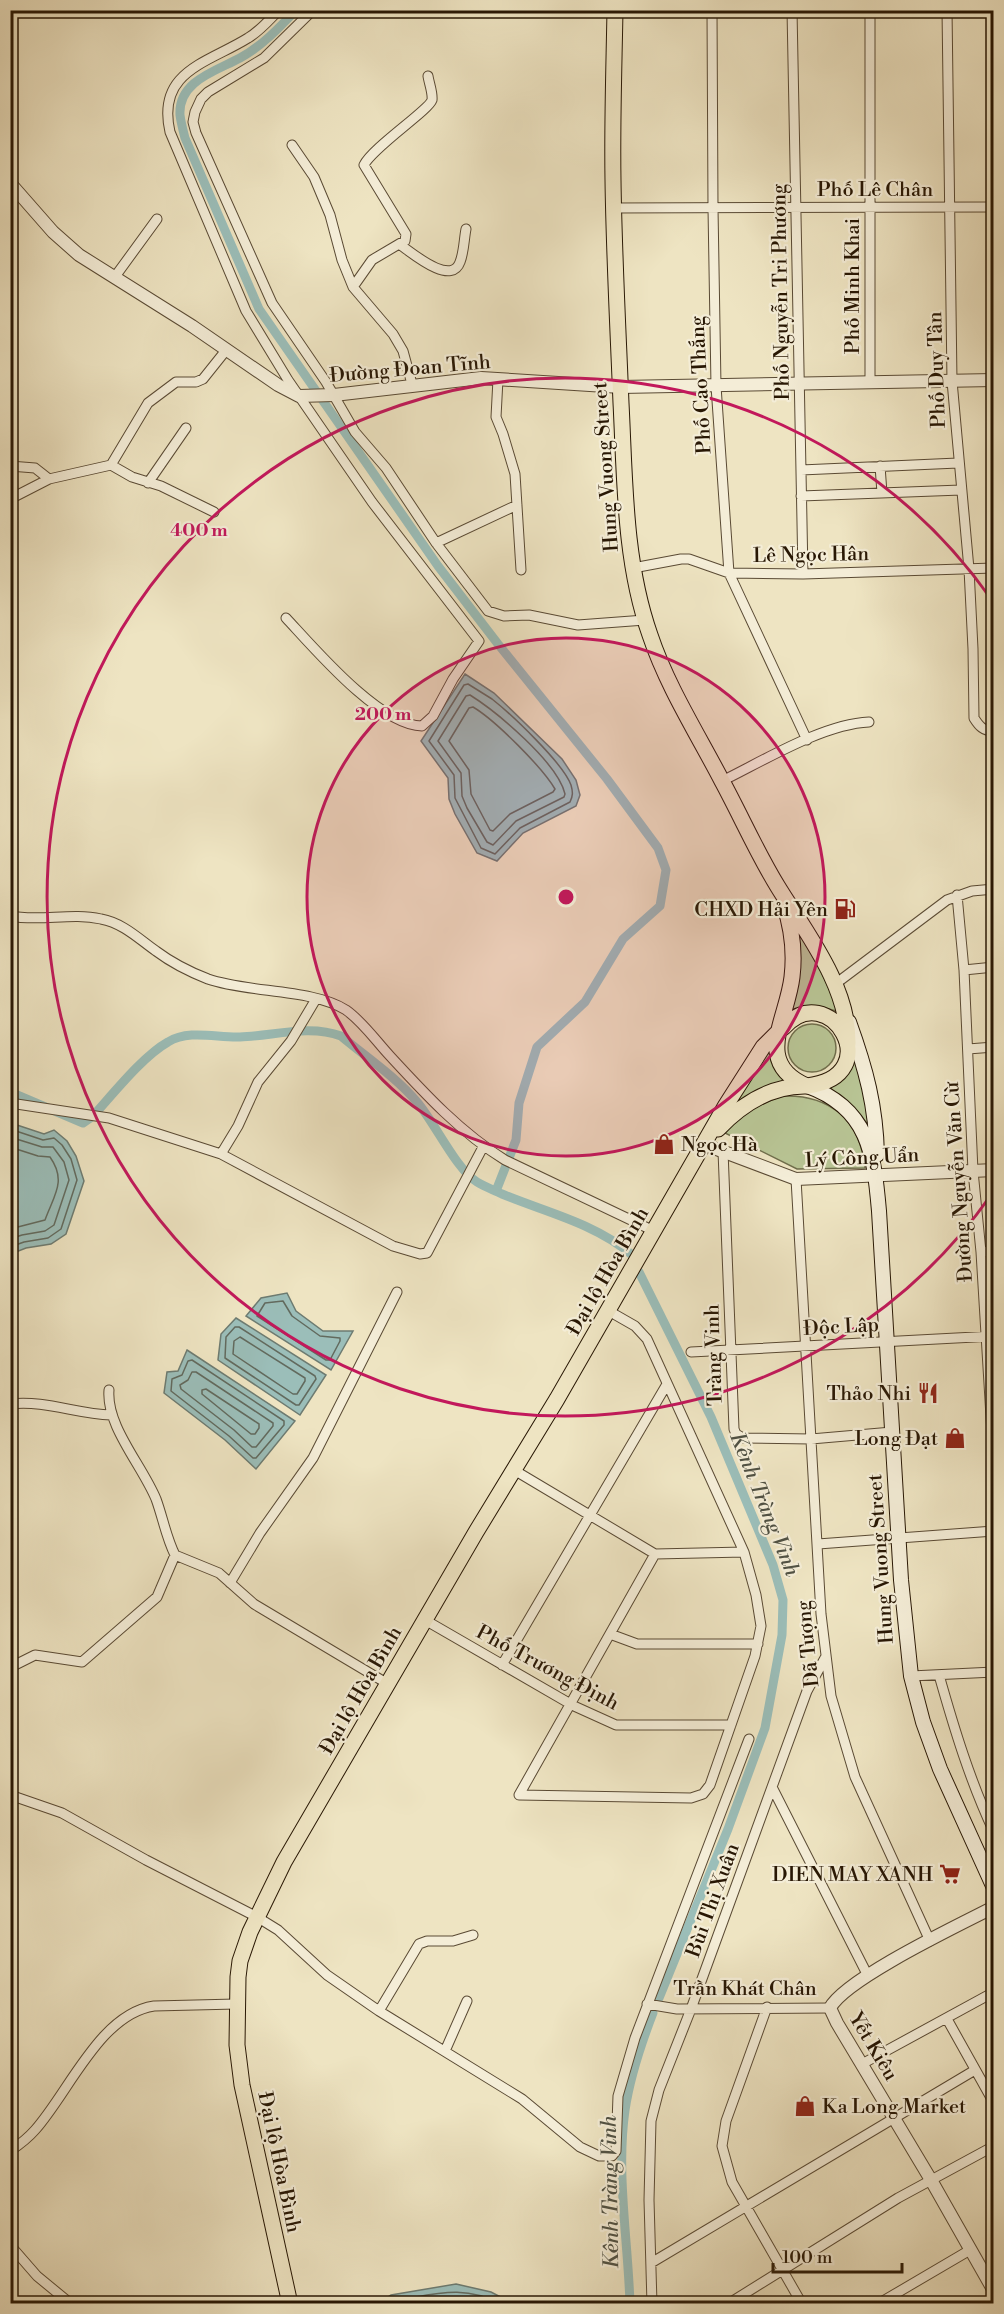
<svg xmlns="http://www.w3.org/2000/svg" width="1004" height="2314" viewBox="0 0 1004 2314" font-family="'Libre Bodoni',serif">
<rect width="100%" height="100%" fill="#eee4c2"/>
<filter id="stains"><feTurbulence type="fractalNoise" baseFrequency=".00333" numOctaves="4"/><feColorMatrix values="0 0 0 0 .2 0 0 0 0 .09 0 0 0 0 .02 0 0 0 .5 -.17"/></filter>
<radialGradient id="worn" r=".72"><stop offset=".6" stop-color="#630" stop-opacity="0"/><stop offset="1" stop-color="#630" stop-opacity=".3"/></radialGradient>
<path fill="#b8c494" stroke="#706e4c" stroke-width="1.5" d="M 796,929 L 801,929 L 840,1012 L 825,1008 L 792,1010 Z
M788 1048a24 24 0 1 1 48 0a24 24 0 1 1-48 0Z
M 769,1047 L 786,1081 L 731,1106 Z
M 854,1056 L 858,1062 L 870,1127 L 856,1110 L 828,1086 Z
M 782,1096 C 830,1094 860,1120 865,1168 L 797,1169 L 725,1133 C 741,1112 758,1105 782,1096 Z"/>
<path fill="#9bbeb9" stroke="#6d7b71" stroke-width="1.5" d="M 465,674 L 494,693 L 562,759 L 576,780 L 580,795 L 576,806 L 523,833 L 497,861 L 477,853 L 455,814 L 449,799 L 448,778 L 421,741 Z
M 11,1123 L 44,1134 L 54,1130 L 67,1141 L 76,1156 L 84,1181 L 66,1234 L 51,1244 L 26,1248 L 11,1254 Z
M 287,1293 L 296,1311 L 323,1331 L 353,1331 L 331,1370 L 246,1316 L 261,1298 Z
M 236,1318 L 326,1375 L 300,1415 L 218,1360 L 221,1334 Z
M 187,1350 L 295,1421 L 256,1469 L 225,1440 L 164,1393 L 167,1372 L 178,1371 Z
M 456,2284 L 491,2292 L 512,2303 L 391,2304 L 388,2297 L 391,2295 Z"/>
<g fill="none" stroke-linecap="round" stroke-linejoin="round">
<path stroke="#626a5e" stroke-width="1.5" d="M 468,684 C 476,689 484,694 492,699 C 511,714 563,763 571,785 C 573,792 573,796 570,802 L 520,828 L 495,854 L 481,848 L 455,798 L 454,775 L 429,741 L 464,685 Z
M 470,695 C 497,712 558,763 565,794 L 564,797 L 516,821 L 493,845 L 487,842 L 467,808 L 462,796 L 461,773 L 438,741 L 466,696 Z
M 473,707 C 495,720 542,767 555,789 L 553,792 L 510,814 L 493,831 L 490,830 L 471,794 L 469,770 L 449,741 L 469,708 Z
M 10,1129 L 43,1140 L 54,1138 L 62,1145 L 71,1159 L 77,1180 L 61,1229 L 48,1238 L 24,1242 L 10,1247
M 10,1137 L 42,1147 L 53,1147 L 64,1162 L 69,1180 L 54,1225 L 45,1231 L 22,1235 L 10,1239
M 10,1147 L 38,1156 L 50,1157 C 67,1181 54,1195 45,1220 L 10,1229
M 283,1301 L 292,1316 L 320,1336 L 340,1338 L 340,1341 L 330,1360 L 326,1360 L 257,1316 L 265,1303 Z
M 235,1327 L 239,1327 L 315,1376 L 316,1379 L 299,1405 L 296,1405 L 225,1358 L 226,1337 Z
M 240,1337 L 305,1378 L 305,1381 L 297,1394 L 293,1394 L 233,1354 L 234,1341 Z
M 192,1360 L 284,1421 L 284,1425 L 256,1458 L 253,1458 L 229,1436 L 171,1391 L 172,1379 L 182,1375 L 188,1361 Z
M 192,1372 L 196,1372 L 273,1423 L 273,1426 L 256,1447 L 252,1447 L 234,1430 L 181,1389 L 180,1385 L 188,1380 Z
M 206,1389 L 259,1424 L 259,1428 L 255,1434 L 251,1434 L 202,1394 L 202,1390 Z
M 396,2304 L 398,2300 C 435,2294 465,2284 500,2304"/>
<path stroke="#9bbeb9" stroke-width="9" d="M 296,10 C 279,28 262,46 240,58 C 216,71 178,81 180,115 C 181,123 183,130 185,138 L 259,309 L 438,566 L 498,644 L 607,779 L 658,848 L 666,870 L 660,906 L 623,939 L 585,1002 L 537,1047 L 519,1103 L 516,1140 L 496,1191
M 10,1092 L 83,1123 L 93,1116 C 113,1094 143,1056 168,1042 C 189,1029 217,1038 240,1037 C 273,1036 309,1024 341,1036 C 366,1057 396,1077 417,1102 C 435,1123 456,1169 477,1182 C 485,1187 494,1190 502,1194 C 545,1212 594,1223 631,1254
M 639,1272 L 711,1417 L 773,1565 L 783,1600 L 782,1635 L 765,1728 L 728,1829 L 659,1998
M 630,2304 C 628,2240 616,2173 625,2110 C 630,2077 641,2044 653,2013"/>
<defs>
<path id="minor" d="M 279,10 C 269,20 260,31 248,38 C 208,63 156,71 170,132 L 246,311 L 288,380 L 372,502 L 479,641 L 453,679 L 433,716 L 422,726 C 380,726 314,648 286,618
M 313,10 L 264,58 L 208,92 L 201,99 L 195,112 L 193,122 L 196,133 L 272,303 L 326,382 L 355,432 L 386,468 L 436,543 L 488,611 L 504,616 L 529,615 L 578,625 L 645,620
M 712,10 L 713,208 L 716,386 L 729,573 L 807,740
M 792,10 L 803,574
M 947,10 L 952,381 L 969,569 L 973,649 L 974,718 C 979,726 983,731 994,731
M 292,145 L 314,177 L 330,215 L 342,260 L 353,287 L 393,334 L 403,351 L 412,384
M 613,208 L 994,207
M 399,244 L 405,241 L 406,234 L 364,165 C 372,148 429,110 432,100 C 433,93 429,83 428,76
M 114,278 L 157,219
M 353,287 L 372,260 L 399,244 C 411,252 451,287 460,262 C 464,252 464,239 466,229
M 498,379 L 496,417 L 503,434 L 515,474 L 521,570
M 870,382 L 870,10
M 111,465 L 132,477 L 161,486 L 214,512
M 10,466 L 35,468 L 49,479
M 880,466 L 882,493
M 801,470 L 958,463
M 148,483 L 186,428
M 801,496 L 961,490
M 10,499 L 49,479 L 111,465 L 148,403 L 176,382 L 196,382 L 203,379 L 227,349
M 436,543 L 517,505
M 633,568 L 681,559 L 689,559 L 729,573 L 803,574 L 994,568
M 722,781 C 763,761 823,724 869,722
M 957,895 L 964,970 L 973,1171 L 981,1252 L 994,1466
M 10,916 C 41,922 71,912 101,919 C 123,923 139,939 156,951 C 172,963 190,972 208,979 C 248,993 314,989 346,1010 C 363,1022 376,1041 390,1056 C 425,1094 461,1133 505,1160 L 654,1231
M 964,970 L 994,967
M 834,985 L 947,900 L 972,891 L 994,889
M 968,1049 L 994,1047
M 10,1103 L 109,1118 L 221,1154 L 393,1246 L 420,1254 L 427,1253 L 483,1147
M 723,1151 L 734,1429 L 736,1434 L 743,1438 L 811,1439 L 892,1432
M 221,1154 L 238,1126 L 258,1082 L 291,1041 L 316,999
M 796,1179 L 821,1614 L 831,1696 L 855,1777 L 930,1941
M 981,1252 L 994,1251
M 607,1310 L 635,1326 L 647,1339 L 744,1552 L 756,1595 L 761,1626 L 755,1656 L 710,1785 L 703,1794 L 691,1798 L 519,1795 L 655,1554
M 691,1352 L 994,1336
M 109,1390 C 106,1426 142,1465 156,1499 C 163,1518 166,1537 175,1555 L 219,1573 L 254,1604 L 388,1684
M 10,1404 C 46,1400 76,1414 111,1415
M 514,1470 L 655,1554 L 744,1552
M 818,1544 L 994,1531
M 230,1583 L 260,1533 L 313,1458 L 397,1292
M 425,1620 L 574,1706 L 616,1725 L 731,1725
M 610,1634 L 637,1644 L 758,1644
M 502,1665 L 667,1384
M 939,1675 C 954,1728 970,1781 994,1832
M 911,1676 L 994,1672
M 10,1678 L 13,1666 L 35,1655 L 82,1662 L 157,1597 L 175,1555
M 772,1787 L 868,1976
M 10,1795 L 62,1813 L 146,1860 L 257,1917 L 278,1930 L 327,1975 L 379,2011 L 522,2099 L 580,2147 L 599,2156 L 612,2156 L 616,2151 L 618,2096 L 635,2038 L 749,1739
M 647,2004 L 677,2009 L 830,2008
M 767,2007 L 726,2121 L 722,2146 L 732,2182 L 802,2304
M 379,2011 L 419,1944 L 427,1941 L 453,1941 L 473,1935
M 947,2019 L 994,2103
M 445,2051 L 467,2001
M 862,2064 L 994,1992
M 10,2151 C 19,2145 28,2138 35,2130 C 69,2092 100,2014 154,2006 L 236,2004
M 10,2245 L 37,2276 L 71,2304
M 651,2263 L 975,2070
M 652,2304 L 649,2200 L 651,2121 L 659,2090 L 691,2009 L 807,1691 L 825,1658
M 728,2304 L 898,2198 L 994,2146
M 878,2304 L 970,2250"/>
<path id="tertiary" d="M 10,183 L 53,232 L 79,255 L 192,326 L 278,385 L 299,396 L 334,395 L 481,378 L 621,387 L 994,380
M 703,1144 L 796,1179 L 994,1170
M 994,1907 C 959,1925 845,1979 830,2008 L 837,2023 L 931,2180 L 994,2291"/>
<path id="secondary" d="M 849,1022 C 866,1069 876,1106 877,1155
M 807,1086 C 869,1108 874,1154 879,1211 L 901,1580 L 911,1676 L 923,1722 L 940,1769 L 994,1888"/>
<path id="trunk" d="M 615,10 C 614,67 612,123 613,180 C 614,254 618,328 621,403 C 625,480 624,561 650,635 C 667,686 697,733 722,781 C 741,816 757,853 778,887 C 807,934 849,987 848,1044
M 783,1028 C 829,975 890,1076 807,1086 C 753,1063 787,1020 792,977 C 795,952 792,928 784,904
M 718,1129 C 742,1104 771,1085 807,1086
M 290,2304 L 242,2085 L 237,2045 L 238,1977 L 240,1961 L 250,1932 L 284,1862 L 476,1532 L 557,1399 L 726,1105 L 763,1047 L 789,1021"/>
</defs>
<use href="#minor" stroke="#5a4a34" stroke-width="11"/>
<use href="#tertiary" stroke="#5a4a34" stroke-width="14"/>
<use href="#secondary" stroke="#281704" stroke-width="16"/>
<use href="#trunk" stroke="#281704" stroke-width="17"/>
<use href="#minor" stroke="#f4edd7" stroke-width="9"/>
<use href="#tertiary" stroke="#f4edd7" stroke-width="12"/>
<use href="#secondary" stroke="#f4edd7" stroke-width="14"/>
<use href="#trunk" stroke="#eee4c2" stroke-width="15"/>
</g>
<circle cx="566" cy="897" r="259" fill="#c2185b" fill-opacity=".12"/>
<g fill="none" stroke="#c2185b" stroke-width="3">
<circle cx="566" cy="897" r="259"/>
<path d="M991 1195A519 519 0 1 1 991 599"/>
</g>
<defs>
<symbol id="fuel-bare" viewBox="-9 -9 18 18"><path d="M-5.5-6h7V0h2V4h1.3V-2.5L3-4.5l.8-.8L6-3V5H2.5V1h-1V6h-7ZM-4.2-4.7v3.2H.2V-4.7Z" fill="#8f2418" stroke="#f4edd7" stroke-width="2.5" paint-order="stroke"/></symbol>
<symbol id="shop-bare" viewBox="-9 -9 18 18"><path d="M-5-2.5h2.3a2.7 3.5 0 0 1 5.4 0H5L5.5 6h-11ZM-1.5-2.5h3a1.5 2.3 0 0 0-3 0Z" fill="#8f2418" stroke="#f4edd7" stroke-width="2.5" paint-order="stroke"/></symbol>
<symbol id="restaurant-bare" viewBox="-9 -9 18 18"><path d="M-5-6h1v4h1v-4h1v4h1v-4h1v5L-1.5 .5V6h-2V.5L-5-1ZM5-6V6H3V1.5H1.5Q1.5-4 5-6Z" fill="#8f2418" stroke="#f4edd7" stroke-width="2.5" paint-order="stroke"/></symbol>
<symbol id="supermarket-bare" viewBox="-9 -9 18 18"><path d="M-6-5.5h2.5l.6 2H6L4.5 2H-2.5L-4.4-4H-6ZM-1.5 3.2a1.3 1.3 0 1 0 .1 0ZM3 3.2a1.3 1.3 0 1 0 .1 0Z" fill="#8f2418" stroke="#f4edd7" stroke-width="2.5" paint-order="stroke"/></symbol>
</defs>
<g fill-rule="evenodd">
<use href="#fuel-bare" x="830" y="894" width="30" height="30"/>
<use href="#shop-bare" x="649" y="1129" width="30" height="30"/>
<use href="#restaurant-bare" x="913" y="1378" width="30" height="30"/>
<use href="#shop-bare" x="940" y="1423" width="30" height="30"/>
<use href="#supermarket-bare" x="935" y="1859" width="30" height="30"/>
<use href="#shop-bare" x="790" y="2091" width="30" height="30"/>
</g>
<g text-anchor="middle" stroke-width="4.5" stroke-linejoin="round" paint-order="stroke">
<g font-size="20" fill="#281704" stroke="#f4edd7">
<text x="875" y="196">Phố Lê Chân</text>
<text transform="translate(852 286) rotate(-90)" y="7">Phố Minh Khai</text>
<text transform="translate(780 292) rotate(-91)" y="7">Phố Nguyễn Tri Phương</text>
<text transform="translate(410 368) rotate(-5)" y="7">Đường Đoan Tĩnh</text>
<text transform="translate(936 370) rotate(-92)" y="7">Phố Duy Tân</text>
<text transform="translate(700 385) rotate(-93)" y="7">Phố Cao Thắng</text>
<text transform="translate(605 467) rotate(-94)" y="7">Hung Vuong Street</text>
<text transform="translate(811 554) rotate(-1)" y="7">Lê Ngọc Hân</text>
<text transform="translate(862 1157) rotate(-3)" y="7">Lý Công Uẩn</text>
<text transform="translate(958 1182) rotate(-94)" y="7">Đường Nguyễn Văn Cừ</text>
<text transform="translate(607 1271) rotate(-60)" y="7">Đại lộ Hòa Bình</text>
<text transform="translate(841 1326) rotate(-3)" y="7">Độc Lập</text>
<text transform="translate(713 1355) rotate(-92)" y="7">Tràng Vinh</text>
<text transform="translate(880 1559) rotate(-94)" y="7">Hung Vuong Street</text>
<text transform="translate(807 1644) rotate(-96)" y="7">Dã Tượng</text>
<text transform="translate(548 1667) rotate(28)" y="7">Phố Trương Định</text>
<text transform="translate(360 1690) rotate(-60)" y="7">Đại lộ Hòa Bình</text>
<text transform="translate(712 1900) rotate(-70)" y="7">Bùi Thị Xuân</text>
<text x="745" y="1995">Trần Khát Chân</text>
<text transform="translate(874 2046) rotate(59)" y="7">Yết Kiêu</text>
<text transform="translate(280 2162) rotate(78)" y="7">Đại lộ Hòa Bình</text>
</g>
<g font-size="20" fill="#281704" stroke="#f4edd7" text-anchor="end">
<text x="828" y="916">CHXD Hải Yên</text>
<text x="681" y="1151" text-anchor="start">Ngọc Hà</text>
<text x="911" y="1400">Thảo Nhi</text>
<text x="938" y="1445">Long Đạt</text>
<text x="933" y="1881">DIEN MAY XANH</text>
<text x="822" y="2113" text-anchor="start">Ka Long Market</text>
</g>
<g font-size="21" font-style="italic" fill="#505143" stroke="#f4edd7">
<text transform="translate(765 1504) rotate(68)" y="7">Kênh Tràng Vinh</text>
<text transform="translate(610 2192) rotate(-91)" y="7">Kênh Tràng Vinh</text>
</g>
</g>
<circle cx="566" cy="897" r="9" fill="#c2185b" stroke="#f4edd7" stroke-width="3"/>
<g font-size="18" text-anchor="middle" font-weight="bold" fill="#c2185b" stroke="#f4edd7" stroke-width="4.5" stroke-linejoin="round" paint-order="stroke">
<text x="199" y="536">400 m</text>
<text x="383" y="720">200 m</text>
</g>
<rect width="1004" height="2314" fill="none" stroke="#eee4c2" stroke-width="36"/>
<rect x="12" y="12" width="980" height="2290" fill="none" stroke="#281704" stroke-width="3"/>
<rect x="18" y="18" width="968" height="2278" fill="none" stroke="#281704" stroke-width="1.5"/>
<path d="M773 2263v9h129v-9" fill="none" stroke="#281704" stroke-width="3"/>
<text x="782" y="2263" font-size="18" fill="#281704" stroke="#f4edd7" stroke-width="4.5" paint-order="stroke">100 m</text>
<rect width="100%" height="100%" filter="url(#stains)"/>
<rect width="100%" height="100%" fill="url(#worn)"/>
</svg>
